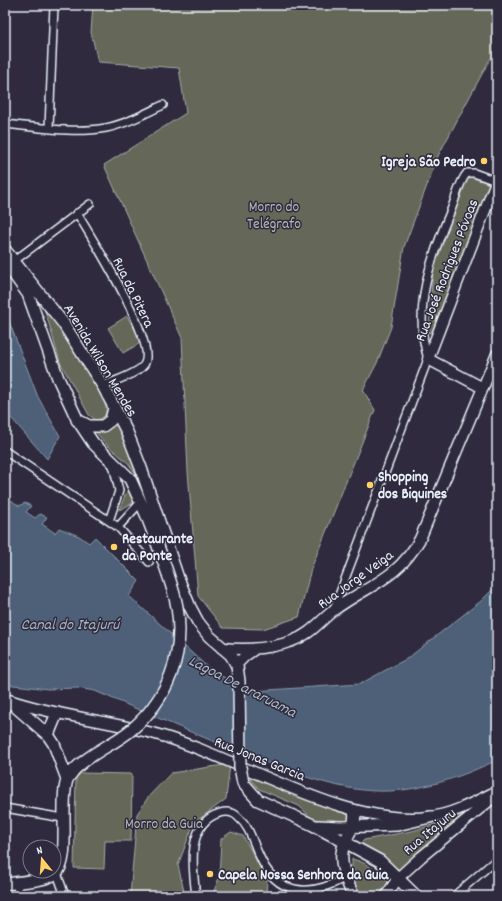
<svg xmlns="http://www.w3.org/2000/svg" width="502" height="901" viewBox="0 0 502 901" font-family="Dekko,sans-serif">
<rect width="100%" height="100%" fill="#2f2a3d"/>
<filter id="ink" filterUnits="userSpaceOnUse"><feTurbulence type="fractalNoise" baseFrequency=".025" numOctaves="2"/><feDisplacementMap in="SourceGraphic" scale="8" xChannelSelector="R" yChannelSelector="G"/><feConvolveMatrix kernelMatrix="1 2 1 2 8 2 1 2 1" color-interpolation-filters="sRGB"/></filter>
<g filter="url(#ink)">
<path fill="#656758" stroke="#a6aca8" d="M 93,5 L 497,5 L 497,50 L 489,61 L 438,156 L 404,247 L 391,327 L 377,363 L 363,390 L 375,410 L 311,569 L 299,617 L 263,629 L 223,628 L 198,596 L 188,472 L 182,338 L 104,165 L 186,113 L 179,68 L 98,62 L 91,32 Z
M 468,176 L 490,184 L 434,327 L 431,333 L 429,333 L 433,264 Z
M 37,291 L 102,396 C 106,406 111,417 96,420 L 89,415 L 60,362 L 47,317 Z
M 127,316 L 142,342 L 123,353 L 108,328 Z
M 117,418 L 144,485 L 128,463 L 106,444 L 94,430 C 106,430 110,428 117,418 Z
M 129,486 L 135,502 L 119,510 Z
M 230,764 L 226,799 L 194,823 L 178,865 L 185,896 L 130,896 L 137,814 L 149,796 L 171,773 Z
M 248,771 L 348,814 L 351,819 L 349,824 L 319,825 L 299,806 L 259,789 L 247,776 Z
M 79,773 L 132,774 L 131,841 L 105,841 L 104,869 L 74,868 L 76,777 Z
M 472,806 L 465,820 L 399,870 L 357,847 L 364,840 L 412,831 L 439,823 Z
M 231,832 L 243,836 L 267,879 L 266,896 L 212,896 L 219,878 L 221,839 Z
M 352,859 C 367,862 377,872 388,882 L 382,896 L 358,896 L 352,866 Z"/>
<path fill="#4d6178" stroke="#8b9bab" d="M 5,311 L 38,397 L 60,436 L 47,459 L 5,411 Z
M 5,496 L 19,506 L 25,503 L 31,506 L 26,512 L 35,518 L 40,514 L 47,517 L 42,524 L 55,533 L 59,528 L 79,536 L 89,543 L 95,537 L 139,581 L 129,596 L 213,672 L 253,691 L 360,684 L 408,658 L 481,601 L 497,585 L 497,760 C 463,776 428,789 390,791 C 341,793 294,773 249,756 C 197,735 146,713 95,691 L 77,688 L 48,689 L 5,684 Z"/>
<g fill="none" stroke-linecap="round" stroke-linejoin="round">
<defs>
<path id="street" d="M 5,124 C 38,127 73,134 106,128 C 126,124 144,114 163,105
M 49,128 L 54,5
M 77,213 C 91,237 156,339 145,363 C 141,373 113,381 103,386
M 14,261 L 90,204
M 5,451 L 118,527 L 149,562
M 109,521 L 119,491 L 113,465
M 118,527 L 140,503
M 333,611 L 428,359 C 412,308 431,257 451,210 C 456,198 459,182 467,173 L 474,173 L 496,181
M 5,808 L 63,818
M 57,873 L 65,896
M 17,896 L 18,882
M 196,896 C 193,870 185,823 220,813 C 227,811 234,812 239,818 C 250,827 253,843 259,855 C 276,896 310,898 346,877
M 454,896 L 497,859
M 496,896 L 497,895"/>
<path id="secondary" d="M 483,388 L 428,359 L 497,179
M 222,648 C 245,650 271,649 292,641 C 310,635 320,621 334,610 C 368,585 397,580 420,539 L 497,354
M 237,664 L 245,656 L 255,649
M 9,700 C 58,717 110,720 159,735 C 243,759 342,827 429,817 C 452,815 477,801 497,791
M 386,896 L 398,878 L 421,857 L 494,797"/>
<path id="primary" d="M 5,250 L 63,323 L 103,386 L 127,432 L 141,468 L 178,578 L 190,607 L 198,622 L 209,636 L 231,655 L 237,666
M 5,262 L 28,294 L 58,378 L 77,419 L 93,443 L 130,479 L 146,514 L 157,543
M 77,420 L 89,426 L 103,426 L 111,420 L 114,408
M 9,701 L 48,735 L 54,744 L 67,779
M 48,735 L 57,713
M 243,783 L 258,800 L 313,825 L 380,861 L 416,896
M 318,826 L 340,827 L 397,825 L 430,817
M 5,884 C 18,882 46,881 56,873 C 71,861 59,802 67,780 C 68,777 72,773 74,770
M 353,896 C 348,883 340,867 342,853 C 343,838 358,826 354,811"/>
</defs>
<use href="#street" stroke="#e8f1f8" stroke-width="10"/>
<use href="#secondary" stroke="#e8f1f8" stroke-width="13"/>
<use href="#primary" stroke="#e8f1f8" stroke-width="14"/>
<use href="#street" stroke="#2f2a3d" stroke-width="7"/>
<use href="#secondary" stroke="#2f2a3d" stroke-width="10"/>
<use href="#primary" stroke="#2f2a3d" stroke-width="11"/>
<defs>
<path id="primary-bridge" d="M 237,666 L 239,681 L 240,767 L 243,783
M 74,770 C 90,753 113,745 131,730 C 168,699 185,654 177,607 C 173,585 164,564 157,543"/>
</defs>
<use href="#primary-bridge" stroke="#e8f1f8" stroke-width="14" stroke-linecap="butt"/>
<use href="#primary-bridge" stroke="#2f2a3d" stroke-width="11"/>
</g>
</g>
<g fill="#ffd166" stroke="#2f2a3d" stroke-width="1.5">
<circle cx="484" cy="161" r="4"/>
<circle cx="370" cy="485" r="4"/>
<circle cx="114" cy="547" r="4"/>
<circle cx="210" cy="874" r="4"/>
</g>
<g text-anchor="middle" stroke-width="3" stroke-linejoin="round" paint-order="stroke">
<g font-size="15" font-weight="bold" fill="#e8f1f8" stroke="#2f2a3d" text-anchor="start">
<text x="476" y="166" text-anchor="end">Igreja São Pedro</text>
<text x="378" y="481">Shopping<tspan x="378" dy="17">dos Biquines</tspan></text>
<text x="122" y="543">Restaurante<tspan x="122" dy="17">da Ponte</tspan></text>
<text x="218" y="879">Capela Nossa Senhora da Guia</text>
</g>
<g font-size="15" fill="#b4bab8" stroke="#2f2a3d">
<text x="274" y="211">Morro do<tspan x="274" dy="17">Telégrafo</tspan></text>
<text x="164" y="828">Morro da Guia</text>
</g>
<g font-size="15" fill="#e8f1f8" stroke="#2f2a3d">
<text transform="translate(446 270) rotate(-69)" y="5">Rua José Rodrigues Póvoas</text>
<text transform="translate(134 292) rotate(64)" y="5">Rua da Pitera</text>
<text transform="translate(101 360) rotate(59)" y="5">Avenida Wilson Mendes</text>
<text transform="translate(355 579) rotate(-36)" y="5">Rua Jorge Veiga</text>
<text transform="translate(260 758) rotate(22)" y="5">Rua Jonas Garcia</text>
<text transform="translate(429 831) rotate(-40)" y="5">Rua Itajuru</text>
</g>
<g font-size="16" font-style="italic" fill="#aab7c5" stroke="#2f2a3d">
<text x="70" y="629">Canal do Itajurú</text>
<text transform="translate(243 685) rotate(27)" y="6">Lagoa De araruama</text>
</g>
</g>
<rect width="502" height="901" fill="none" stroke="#2f2a3d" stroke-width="20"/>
<rect x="10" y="10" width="482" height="881" fill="none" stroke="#e8f1f8" stroke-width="1.5" filter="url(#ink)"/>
<g transform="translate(42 859) rotate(343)"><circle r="19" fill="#2f2a3d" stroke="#797a88"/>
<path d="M0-3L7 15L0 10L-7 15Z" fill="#ffd166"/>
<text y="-6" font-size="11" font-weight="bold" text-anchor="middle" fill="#e8f1f8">N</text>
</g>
</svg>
